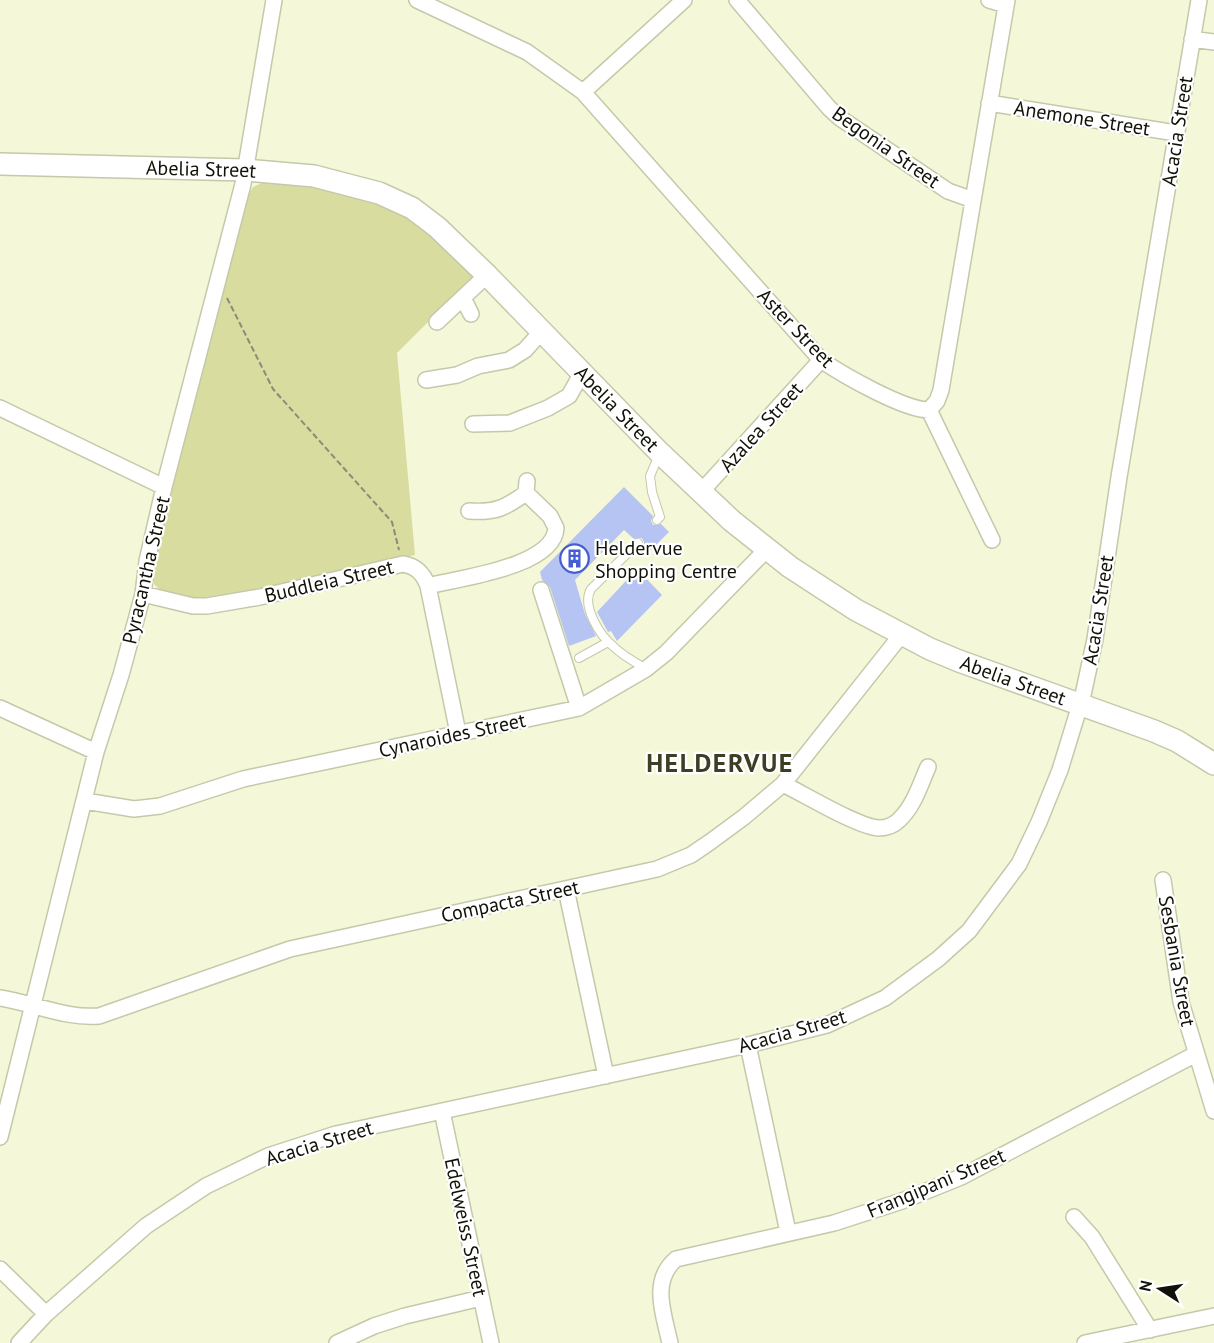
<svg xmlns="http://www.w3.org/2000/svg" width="1214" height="1343" viewBox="0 0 1214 1343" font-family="'PT Sans',sans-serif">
<rect width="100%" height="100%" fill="#f5f8d8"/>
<path fill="#d8dc9f" d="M 264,182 C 317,183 372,194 416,224 C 438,239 456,258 474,276 L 397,353 L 415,555 L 208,600 C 196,599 165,595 156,586 C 152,582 152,578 151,572 L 248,195 L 253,187 Z"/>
<path fill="#b5c4f2" d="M 624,487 L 653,516 L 651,521 L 653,525 L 661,524 L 669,532 L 648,553 L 642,547 L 644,542 L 642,538 L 634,539 L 624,530 L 575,580 L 585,614 L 596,636 L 569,646 L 550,587 L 542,580 L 540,572 Z
M 637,569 L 662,595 L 617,641 L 611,631 L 608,632 L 597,612 Z"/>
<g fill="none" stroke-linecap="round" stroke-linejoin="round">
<defs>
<path id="lane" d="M 657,520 L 660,517 L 652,492 L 650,476 L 659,455
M 638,543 L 591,589 C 581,606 600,636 614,647 C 623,656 635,662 646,669
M 579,658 L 608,642"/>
<path id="street" d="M 417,0 L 527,52 L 583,92 L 821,360 C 843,375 904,410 929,410
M 737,0 L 829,108 L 840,118 L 948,191 L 973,200
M 989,0 L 1006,5
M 1192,39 L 1214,42
M 583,92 L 684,0
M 989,103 L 1176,133
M 463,298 L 471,314
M 437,322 L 487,275
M 426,380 L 457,375 L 478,366 L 509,360 L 525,350 L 542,331
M 0,408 L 164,487
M 929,410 L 937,401 L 941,390 L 1007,0
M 929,410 L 992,540
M 473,424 L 510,423 L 548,408 L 569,396 L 582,373
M 700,493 L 821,360
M 469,511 C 495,513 505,508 526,493
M 428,586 C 459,578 554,567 556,528 L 550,516 L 526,493 L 527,481
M 541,590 L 579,708
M 143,594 L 193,606 L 207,606 L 260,597 L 403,564 C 416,566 423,573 428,586 L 458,733
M 0,708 L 96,752
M 783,784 C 804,794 858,827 879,828 C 887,828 894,825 899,820 C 914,806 920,785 928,767
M 85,801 L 134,809 L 160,806 L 243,779 L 579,708 L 646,669 L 666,653 L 767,549
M 1163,880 L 1181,1002 L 1214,1111
M 566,889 L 606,1076
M 0,998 C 32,1003 67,1019 99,1016 L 290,949 L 657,869 L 691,855 L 710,842 L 744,817 L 783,784 L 902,634
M 748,1045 L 788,1232
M 442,1111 L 491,1343
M 0,1137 L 96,752 L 121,675 L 143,594 L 147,561 L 164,487 L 243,184 L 274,0
M 1074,1217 L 1092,1237 L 1150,1330
M 0,1269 L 46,1314
M 19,1343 L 46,1314 L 146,1226 L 206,1186 L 268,1156 L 336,1134 L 748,1045 L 827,1025 L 885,998 L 938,959 L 969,931 L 1019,864 L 1039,822 L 1060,770 L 1083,695 L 1095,639 L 1119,477 L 1199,0
M 337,1343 L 374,1326 L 405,1316 L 481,1298
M 670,1343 C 664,1315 650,1281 676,1259 L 834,1223 L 902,1201 L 961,1177 L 1196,1054
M 1085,1343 L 1214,1316"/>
<g id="secondary">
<path id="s1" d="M 0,164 L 246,170 L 314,176 L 379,193 L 412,208 L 437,227 L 487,275 L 660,453 L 732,521 L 790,567 L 856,610 L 930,649 L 959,661 L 1154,731 L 1177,741 L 1214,764"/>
</g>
</defs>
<use href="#lane" stroke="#c5c8a9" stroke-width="10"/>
<use href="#street" stroke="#c5c8a9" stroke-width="18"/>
<use href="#secondary" stroke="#c5c8a9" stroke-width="24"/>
<path stroke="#8a8c76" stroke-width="2" stroke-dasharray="6 3" stroke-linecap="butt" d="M 227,298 L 273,389 L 392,522 L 399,550"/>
<use href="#lane" stroke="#fff" stroke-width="8"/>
<use href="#street" stroke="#fff" stroke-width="15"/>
<use href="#secondary" stroke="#fff" stroke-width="21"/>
</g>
<defs>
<symbol id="building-ring" viewBox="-11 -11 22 22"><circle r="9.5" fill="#fff" stroke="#465ed2" stroke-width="1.5"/><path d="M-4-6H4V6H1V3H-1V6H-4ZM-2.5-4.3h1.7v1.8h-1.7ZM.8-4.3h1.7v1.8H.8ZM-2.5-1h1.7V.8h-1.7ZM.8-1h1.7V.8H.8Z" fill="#465ed2"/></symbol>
</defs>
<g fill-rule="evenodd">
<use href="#building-ring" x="558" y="542" width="33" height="33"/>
</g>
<g text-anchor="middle" stroke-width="4.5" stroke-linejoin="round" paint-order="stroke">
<g font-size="20" fill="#111207" stroke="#fff">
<text transform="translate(1082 118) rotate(9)" y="7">Anemone Street</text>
<text transform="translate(1177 131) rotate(-81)" y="7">Acacia Street</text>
<text transform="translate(886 147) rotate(35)" y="7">Begonia Street</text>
<text dy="7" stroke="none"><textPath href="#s1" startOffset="201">Abelia Street</textPath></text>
<text transform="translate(796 328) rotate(46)" y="7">Aster Street</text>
<text dy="7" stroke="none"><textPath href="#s1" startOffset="705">Abelia Street</textPath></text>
<text transform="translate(761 427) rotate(-48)" y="7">Azalea Street</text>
<text transform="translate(146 570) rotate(-77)" y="7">Pyracantha Street</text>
<text transform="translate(329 581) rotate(-13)" y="7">Buddleia Street</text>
<text transform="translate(1098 610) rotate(-81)" y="7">Acacia Street</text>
<text dy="7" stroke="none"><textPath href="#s1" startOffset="1191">Abelia Street</textPath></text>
<text transform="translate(452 735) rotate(-12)" y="7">Cynaroides Street</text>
<text transform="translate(510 901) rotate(-12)" y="7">Compacta Street</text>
<text transform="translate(1177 961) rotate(80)" y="7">Sesbania Street</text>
<text transform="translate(792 1031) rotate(-16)" y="7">Acacia Street</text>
<text transform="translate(319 1143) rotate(-17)" y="7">Acacia Street</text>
<text transform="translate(936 1183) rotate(-23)" y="7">Frangipani Street</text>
<text transform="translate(466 1227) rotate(78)" y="7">Edelweiss Street</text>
</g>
<g font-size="20" fill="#111207" stroke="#fff" text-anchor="start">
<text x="595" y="555">Heldervue<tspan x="595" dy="23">Shopping Centre</tspan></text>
</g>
<g font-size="26" font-weight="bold" letter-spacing="1.5" fill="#3d3f25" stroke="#fff">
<text x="720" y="772">HELDERVUE</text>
</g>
</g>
<g transform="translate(1160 1289) rotate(282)" stroke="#ffffff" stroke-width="4.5" paint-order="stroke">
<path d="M0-4.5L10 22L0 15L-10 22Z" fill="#111207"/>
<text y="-9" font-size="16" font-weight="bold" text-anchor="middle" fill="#111207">N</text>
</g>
</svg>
